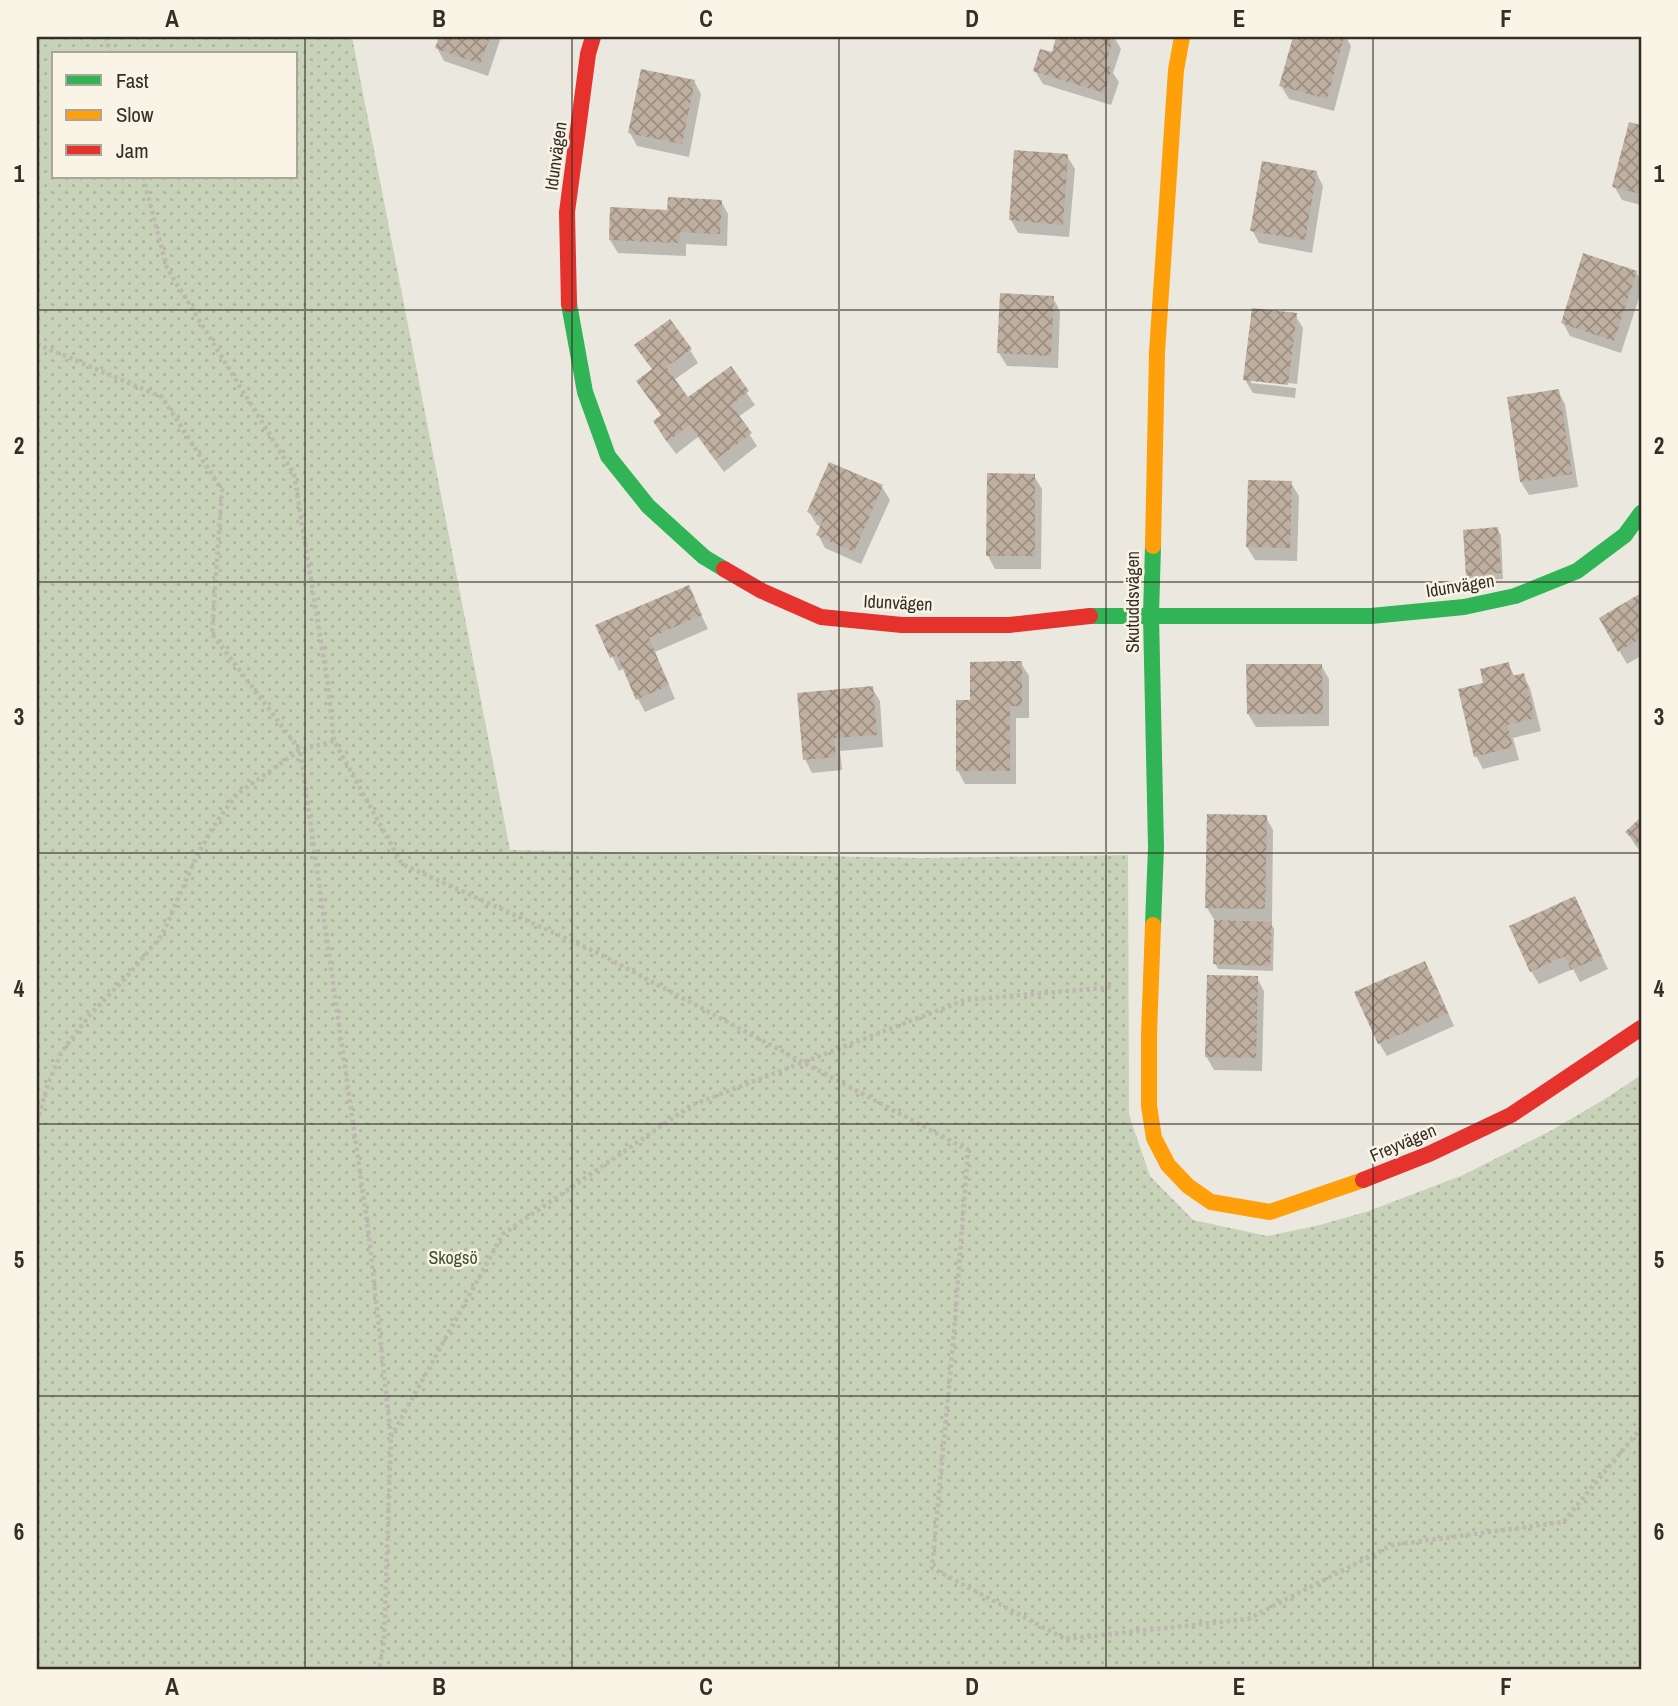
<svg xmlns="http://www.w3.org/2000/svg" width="1678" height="1706" viewBox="0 0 1678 1706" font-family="'Archivo Narrow',sans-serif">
<defs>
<pattern id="park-dots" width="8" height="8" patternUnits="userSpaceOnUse" patternTransform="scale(1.75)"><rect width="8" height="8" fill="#c8d2b8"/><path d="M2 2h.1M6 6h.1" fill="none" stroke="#acb59e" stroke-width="1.8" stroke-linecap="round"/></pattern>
<pattern id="building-cross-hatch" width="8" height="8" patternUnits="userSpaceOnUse" patternTransform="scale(1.75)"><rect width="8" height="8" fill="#bfafa0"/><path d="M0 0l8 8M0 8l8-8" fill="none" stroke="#9c8f82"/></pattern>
</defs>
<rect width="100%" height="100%" fill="#ebe8df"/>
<path fill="url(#park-dots)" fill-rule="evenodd" d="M 37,37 L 352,37 L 510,850 L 923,858 L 1128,855 L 1129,1115 L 1150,1176 L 1193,1220 L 1267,1236 L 1320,1225 L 1369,1211 L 1463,1175 L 1507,1153 L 1552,1130 L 1605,1099 L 1641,1075 L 1641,1669 L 37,1669 ZM 54,54 L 296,54 L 296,177 L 54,177 Z"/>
<path fill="#0003" d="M 441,37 L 501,37 L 488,76 L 444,61 L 437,48 Z
M 1058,37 L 1114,37 L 1121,49 L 1113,73 L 1119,82 L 1111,105 L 1043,84 L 1035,71 L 1053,55 Z
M 1295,37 L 1346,37 L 1351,46 L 1334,111 L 1289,99 L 1281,86 Z
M 694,81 L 701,94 L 689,157 L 637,146 L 630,133 Z
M 1631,124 L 1641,127 L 1641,205 L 1622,200 L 1614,186 Z
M 1067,156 L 1075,169 L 1069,237 L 1018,233 L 1011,220 Z
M 1316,172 L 1323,186 L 1312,253 L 1259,243 L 1252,230 Z
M 721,201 L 728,214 L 727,246 L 686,244 L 686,256 L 618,253 L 610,240 L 612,209 L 669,211 Z
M 1636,272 L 1641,281 L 1641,292 L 1621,353 L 1570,336 L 1563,323 Z
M 1053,298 L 1060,311 L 1058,368 L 1007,366 L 999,353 Z
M 1295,315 L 1303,328 L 1297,384 L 1251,379 L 1251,383 L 1296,388 L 1295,398 L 1253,393 L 1245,380 Z
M 690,350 L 698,363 L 674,380 L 688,399 L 730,369 L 755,405 L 738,417 L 757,446 L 724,472 L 698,437 L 676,454 L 662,435 L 662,416 L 653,370 L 644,358 Z
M 1558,391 L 1565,404 L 1578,487 L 1529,495 L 1521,482 Z
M 1034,476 L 1042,489 L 1041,569 L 995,569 L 988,556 Z
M 1291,483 L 1299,496 L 1297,561 L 1255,560 L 1247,547 Z
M 882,487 L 890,500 L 861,564 L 825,548 L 818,535 L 822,527 L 817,525 L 809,512 Z
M 1497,529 L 1501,535 L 1503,579 L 1471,581 L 1468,575 Z
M 688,587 L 708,629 L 655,652 L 675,699 L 645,712 L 638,699 L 625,668 L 619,671 L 598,626 Z
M 1641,595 L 1641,656 L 1627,664 L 1601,619 Z
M 1021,663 L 1029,676 L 1029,718 L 1016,718 L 1016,784 L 965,784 L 958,771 L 971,702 Z
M 1508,664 L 1515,677 L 1523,675 L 1530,688 L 1541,731 L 1513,738 L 1519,760 L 1483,769 L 1476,756 Z
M 1321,665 L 1329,679 L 1329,726 L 1256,727 L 1248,714 Z
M 872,688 L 880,701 L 883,747 L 840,751 L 842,770 L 812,773 L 805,759 Z
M 1266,817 L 1273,830 L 1272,922 L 1270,922 L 1274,929 L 1273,971 L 1218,969 L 1215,963 L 1215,921 L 1207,908 Z
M 1641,819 L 1641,851 L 1635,845 L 1628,833 Z
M 1574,898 L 1608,969 L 1580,982 L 1573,969 L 1539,984 L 1531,971 Z
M 1425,963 L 1432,976 L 1454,1026 L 1387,1056 L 1379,1043 Z
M 1257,978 L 1264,991 L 1262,1071 L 1214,1070 L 1206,1056 Z"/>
<path fill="url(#building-cross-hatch)" d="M 439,37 L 490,37 L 480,64 L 435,48 Z
M 1056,37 L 1114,37 L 1105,65 L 1112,68 L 1104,93 L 1033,71 L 1040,49 L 1052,52 Z
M 1293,37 L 1344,37 L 1327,99 L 1279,86 Z
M 641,69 L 695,80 L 682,144 L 628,133 Z
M 1629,122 L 1641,125 L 1641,194 L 1612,187 Z
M 1014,150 L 1068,154 L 1063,225 L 1009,220 Z
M 1262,161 L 1317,171 L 1305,240 L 1250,231 Z
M 668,197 L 722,200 L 720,234 L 680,232 L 679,243 L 609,240 L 610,207 L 667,210 Z
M 1583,253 L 1637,271 L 1614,341 L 1561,323 Z
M 1000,293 L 1054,296 L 1051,356 L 997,353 Z
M 1252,308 L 1297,313 L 1288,385 L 1243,380 Z
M 670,319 L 692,349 L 666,367 L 688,397 L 731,366 L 749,391 L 731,405 L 752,433 L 715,460 L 690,425 L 667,442 L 653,421 L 661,415 L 636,381 L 652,369 L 634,345 Z
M 1559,389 L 1572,474 L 1520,482 L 1507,397 Z
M 829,462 L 883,485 L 854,552 L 816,535 L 823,519 L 807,512 Z
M 987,473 L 1035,474 L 1035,556 L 986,556 Z
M 1248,480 L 1292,481 L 1290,548 L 1246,547 Z
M 1498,527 L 1501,573 L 1466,576 L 1463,530 Z
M 689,585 L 702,615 L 649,638 L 669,685 L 636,700 L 617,655 L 610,658 L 595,625 Z
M 1641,593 L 1641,638 L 1618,652 L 1599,618 Z
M 1022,661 L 1022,706 L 1010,706 L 1010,771 L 956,771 L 956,700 L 970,700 L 970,662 Z
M 1509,662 L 1512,676 L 1524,673 L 1535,718 L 1507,725 L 1513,747 L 1474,757 L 1458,689 L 1483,683 L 1480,669 Z
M 1246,664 L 1322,664 L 1323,714 L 1247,714 Z
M 873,686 L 877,735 L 834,738 L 836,757 L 803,760 L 797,693 Z
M 1207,814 L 1267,815 L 1265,909 L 1205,908 Z
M 1641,817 L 1641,847 L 1625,832 Z
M 1575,896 L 1602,956 L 1571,970 L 1565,956 L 1530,972 L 1509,926 Z
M 1214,920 L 1272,922 L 1270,966 L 1213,964 Z
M 1425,961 L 1448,1013 L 1378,1044 L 1354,992 Z
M 1207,975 L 1258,976 L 1256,1058 L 1205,1057 Z"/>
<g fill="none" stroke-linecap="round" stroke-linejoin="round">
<path stroke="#bdb8b0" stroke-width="4.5" stroke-dasharray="3.5 3.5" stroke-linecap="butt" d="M 106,37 L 110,54
M 143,177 L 167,268 L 294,474 L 328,685 L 334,741 L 402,864 L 596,952 L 968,1150 L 954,1333 L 932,1568 L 1065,1639 L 1248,1619 L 1392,1545 L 1563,1522 L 1641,1428
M 37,344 L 162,397 L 222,490 L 212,634 L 300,750 L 369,1236 L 391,1438 L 384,1640 L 379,1669
M 37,1122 L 48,1084 L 61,1053 L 89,1016 L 129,974 L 162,935 L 195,860 L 213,827 L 237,794 L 300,750 L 334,741
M 391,1437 L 503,1234 L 692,1105 L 965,1000 L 1113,987"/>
<path stroke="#30b455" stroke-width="16" d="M 569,304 L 585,392 L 608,456 L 648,506 L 704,557 L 724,569
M 1153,546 L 1151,615 L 1156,847 L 1153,925
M 1090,616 L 1371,616 L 1464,607 L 1515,596 L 1577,571 L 1625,535 L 1641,513"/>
<path stroke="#ff9f0a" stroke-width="16" d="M 1153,546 L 1157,352 L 1176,70 L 1182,37
M 1153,925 L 1149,1034 L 1149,1106 L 1154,1138 L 1168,1165 L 1188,1186 L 1211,1202 L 1270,1212 L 1363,1180"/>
<path stroke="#e5322d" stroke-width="16" d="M 569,304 L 567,212 L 588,54 L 593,37
M 724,569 L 762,591 L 821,617 L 902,625 L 1009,625 L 1090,616
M 1363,1180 L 1429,1154 L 1511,1115 L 1641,1028"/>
</g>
<path fill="none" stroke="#352e26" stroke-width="2" stroke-opacity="0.55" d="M 305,37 L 305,1669M 572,37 L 572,1669M 839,37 L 839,1669M 1106,37 L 1106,1669M 1373,37 L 1373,1669M 37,310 L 1641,310M 37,582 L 1641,582M 37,853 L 1641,853M 37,1124 L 1641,1124M 37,1396 L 1641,1396"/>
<g text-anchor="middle" stroke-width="5" stroke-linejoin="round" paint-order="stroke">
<g font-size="18" fill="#352e26" stroke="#f9f4e5">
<text transform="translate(556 156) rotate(-82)" y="6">Idunvägen</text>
<text transform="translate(1460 586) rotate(-9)" y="6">Idunvägen</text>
<text transform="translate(1133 602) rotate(-90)" y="6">Skutuddsvägen</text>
<text transform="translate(898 603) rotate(3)" y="6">Idunvägen</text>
<text transform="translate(1403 1143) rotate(-23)" y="6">Freyvägen</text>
</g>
<g font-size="18" fill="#3c532a" stroke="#f9f4e5">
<text x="453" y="1264">Skogsö</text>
</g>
</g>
<rect width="1678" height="1706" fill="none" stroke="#f9f4e5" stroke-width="77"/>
<rect x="52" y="52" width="245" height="126" fill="#f9f4e5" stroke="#aba599" stroke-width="2"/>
<rect x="66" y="75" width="35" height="10" fill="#30b455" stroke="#aba599" stroke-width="2"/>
<text x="116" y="88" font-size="21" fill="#352e26">Fast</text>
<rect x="66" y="110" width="35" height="10" fill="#ff9f0a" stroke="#aba599" stroke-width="2"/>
<text x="116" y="122" font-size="21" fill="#352e26">Slow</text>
<rect x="66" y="145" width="35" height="10" fill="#e5322d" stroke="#aba599" stroke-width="2"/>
<text x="116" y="158" font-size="21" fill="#352e26">Jam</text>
<rect x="38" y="38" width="1602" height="1630" fill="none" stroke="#352e26" stroke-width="2.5"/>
<g font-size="23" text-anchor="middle" font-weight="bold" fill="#352e26">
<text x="172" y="27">A</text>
<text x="439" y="27">B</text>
<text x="706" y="27">C</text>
<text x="972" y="27">D</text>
<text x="1239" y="27">E</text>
<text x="1506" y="27">F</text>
<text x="19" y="182">1</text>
<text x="1659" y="182">1</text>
<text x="19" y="454">2</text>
<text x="1659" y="454">2</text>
<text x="19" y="725">3</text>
<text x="1659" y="725">3</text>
<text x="19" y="997">4</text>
<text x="1659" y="997">4</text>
<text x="19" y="1268">5</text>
<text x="1659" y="1268">5</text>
<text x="19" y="1540">6</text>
<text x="1659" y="1540">6</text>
<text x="172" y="1695">A</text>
<text x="439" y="1695">B</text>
<text x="706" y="1695">C</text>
<text x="972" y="1695">D</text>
<text x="1239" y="1695">E</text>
<text x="1506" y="1695">F</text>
</g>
</svg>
